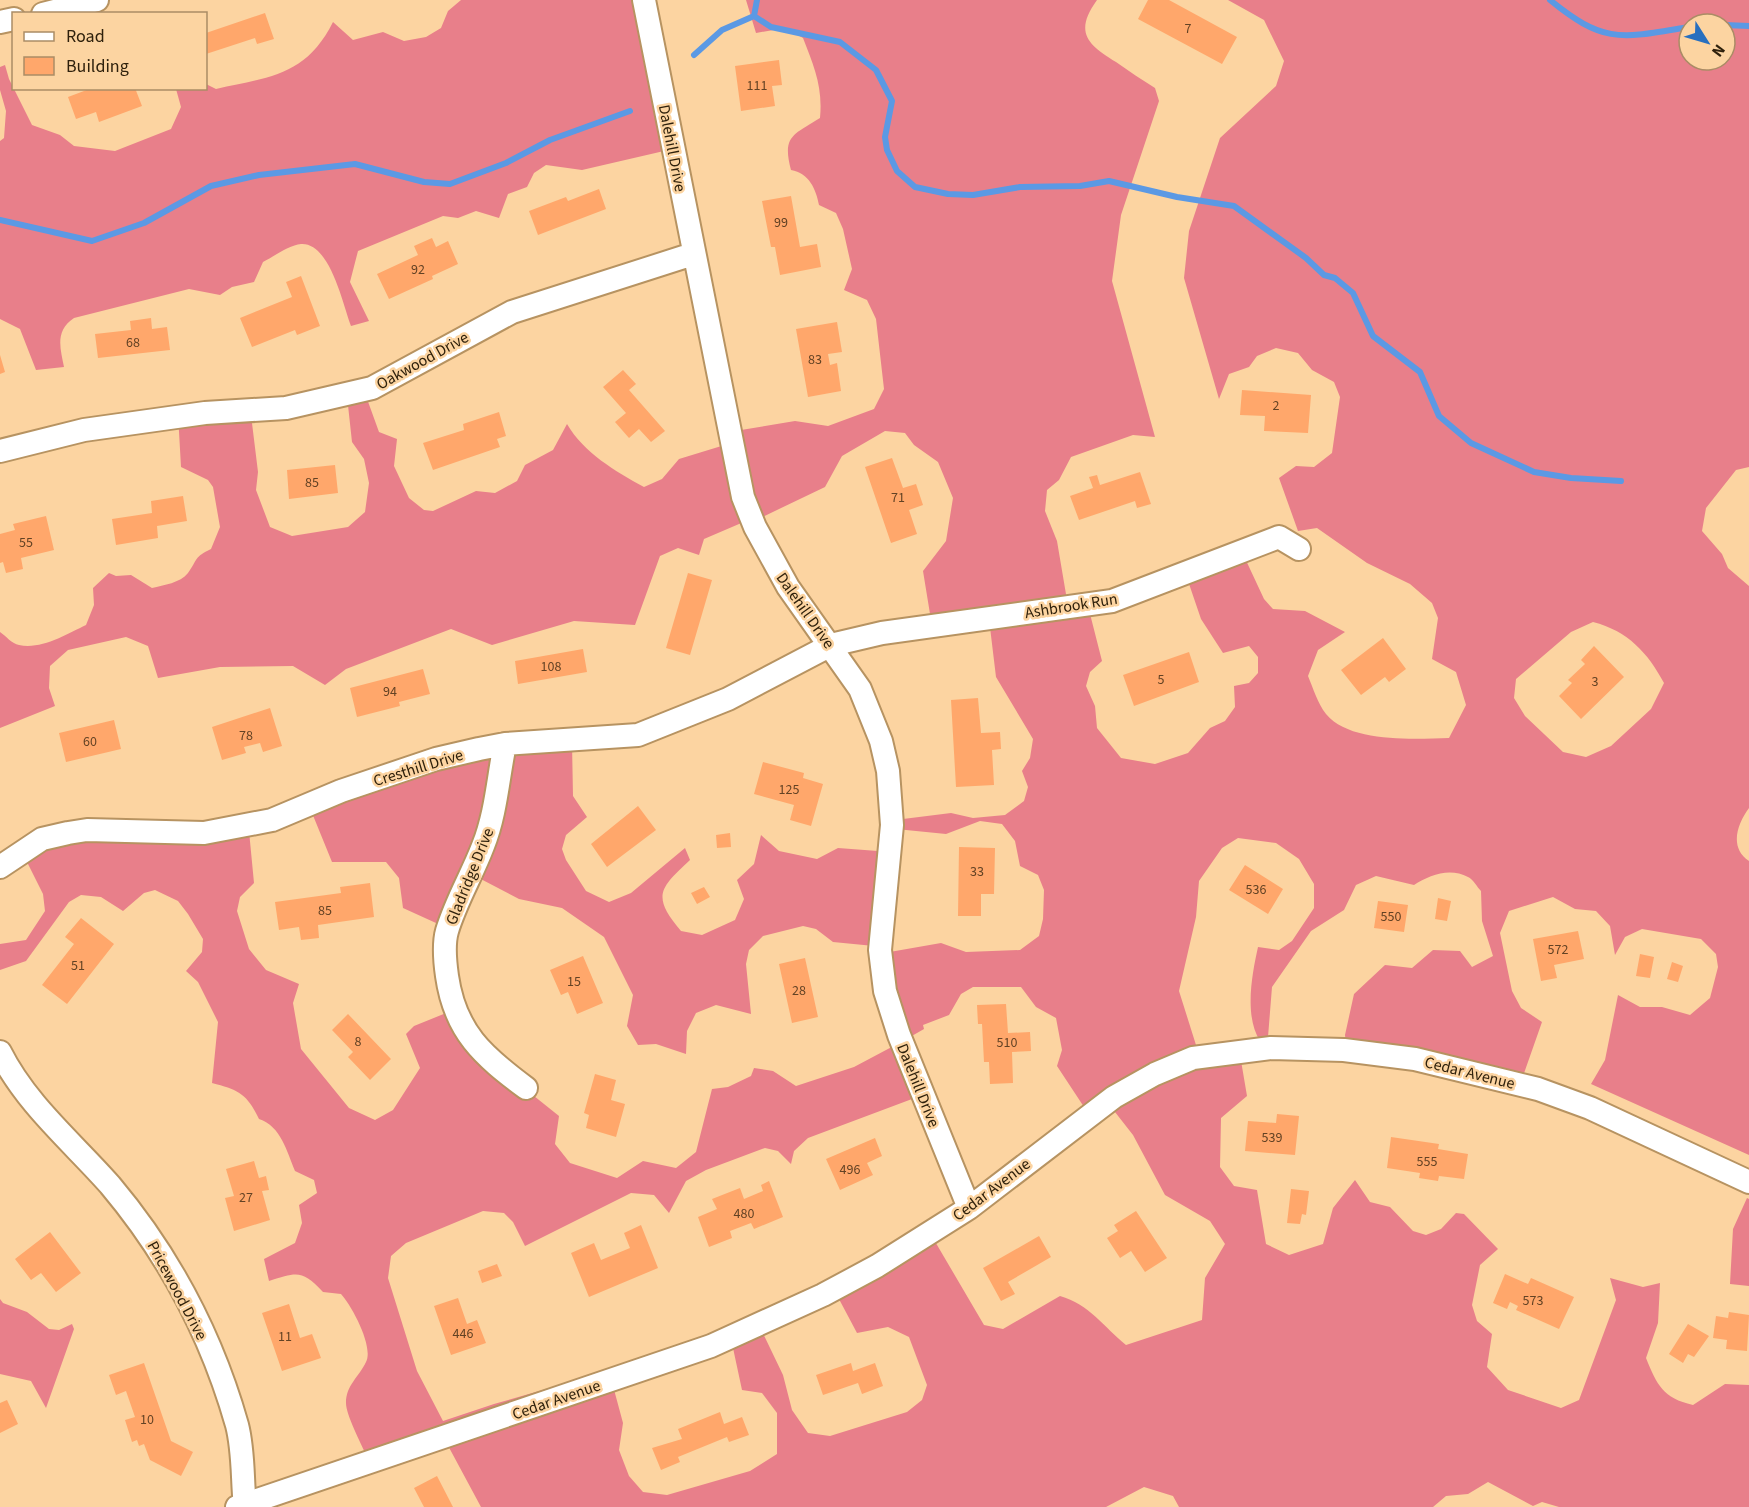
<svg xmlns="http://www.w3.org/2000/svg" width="1749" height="1507" viewBox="0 0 1749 1507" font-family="'Source Sans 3',sans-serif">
<rect width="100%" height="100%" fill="#fcd4a1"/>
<path fill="#e87f8a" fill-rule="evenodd" d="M 461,0 L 640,0 L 664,151 L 582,170 L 546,165 L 534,173 L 527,187 L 508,194 L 499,218 L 476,211 L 458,218 L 443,216 L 358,251 L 350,282 L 369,321 L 351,326 C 343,305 330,242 301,244 C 289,245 273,257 263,262 L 254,282 L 232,287 L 220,295 L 189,289 L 74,318 C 55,331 60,347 64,367 L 36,370 L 20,329 L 0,319 L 0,141 L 4,138 L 6,111 L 0,90 L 0,67 L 5,65 L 9,79 L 32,125 L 60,135 L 74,146 L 115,151 L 171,129 L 181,107 L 176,89 L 206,88 L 206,84 L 216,89 C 269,77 306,76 333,22 L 353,40 L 383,32 L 404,41 L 426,37 L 441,28 L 448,11 Z
M 746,0 L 1097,0 C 1074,32 1087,44 1116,62 C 1129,71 1142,80 1155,88 L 1159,101 L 1121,215 L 1112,281 L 1155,437 L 1133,435 L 1071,457 L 1059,480 L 1047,490 L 1045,511 L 1057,541 L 1068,606 L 1088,606 L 1102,661 L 1090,672 L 1086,686 L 1095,706 L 1097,728 L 1121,758 L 1155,764 L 1188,753 L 1210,728 L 1225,721 L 1235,707 L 1234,686 L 1249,683 L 1258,673 L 1258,657 L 1249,646 L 1223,653 L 1201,619 L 1187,578 L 1243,554 L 1264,599 L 1273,609 L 1305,611 L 1345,632 L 1318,650 L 1308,676 C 1313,688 1318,704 1326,714 C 1350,743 1413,739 1449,738 L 1466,705 L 1456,672 L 1432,659 L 1438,618 L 1432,603 L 1410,584 L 1367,563 L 1317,528 L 1298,531 L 1279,478 L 1296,466 L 1314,467 L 1332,453 L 1340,397 L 1334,382 L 1312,370 L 1298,353 L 1276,348 L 1257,356 L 1249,367 L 1229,374 L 1219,399 L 1184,278 L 1189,231 L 1220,138 L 1276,86 L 1284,61 L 1264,20 L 1228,0 L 1749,0 L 1749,467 L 1736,470 L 1706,508 L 1702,531 L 1722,554 L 1728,568 L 1749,586 L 1749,808 C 1737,824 1729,848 1749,861 L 1749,1155 L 1591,1084 L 1605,1060 L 1618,995 L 1640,1007 L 1662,1007 L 1690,1015 L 1710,998 L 1718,967 L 1716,954 L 1701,939 L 1642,929 L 1625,937 L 1615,955 L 1610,926 L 1596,911 L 1575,909 L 1553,897 L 1509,911 L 1500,933 L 1512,991 L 1521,1008 L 1542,1022 L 1522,1079 L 1346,1043 L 1345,1035 L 1354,994 L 1385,965 L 1412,968 L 1433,950 L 1460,951 L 1472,967 L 1493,956 L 1482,921 L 1481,891 C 1477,887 1473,879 1468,877 C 1450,867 1429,875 1414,885 L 1376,876 L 1356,885 L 1344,910 L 1311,931 L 1272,987 L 1268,1037 L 1260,1041 C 1244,1016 1252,974 1258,947 L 1279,950 L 1292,941 L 1314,908 L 1314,884 L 1299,859 L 1276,843 L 1238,838 L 1222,848 L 1199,881 L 1196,917 L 1179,991 L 1196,1045 L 1238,1043 L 1247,1096 L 1221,1118 L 1220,1167 L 1234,1186 L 1257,1190 L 1266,1244 L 1289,1255 L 1323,1244 L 1333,1208 L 1355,1180 L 1370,1202 L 1390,1207 L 1413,1231 L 1426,1235 L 1441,1229 L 1456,1213 L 1464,1214 L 1498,1249 L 1480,1265 L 1472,1305 L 1477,1321 L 1492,1334 L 1487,1367 L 1508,1390 L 1561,1408 L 1579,1400 L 1616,1300 L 1610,1278 L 1643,1287 L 1660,1283 L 1658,1323 L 1646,1358 C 1657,1385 1663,1398 1693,1405 L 1725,1384 L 1749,1385 L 1749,1507 L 1559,1507 L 1542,1502 L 1533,1506 L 1488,1482 L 1468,1494 L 1446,1496 L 1433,1507 L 1179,1507 L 1173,1496 L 1144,1487 L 1106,1507 L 481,1507 L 438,1427 L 366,1455 C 361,1443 346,1415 346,1403 C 346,1385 359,1377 366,1362 C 374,1347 352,1306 341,1294 L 323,1292 C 302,1270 298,1272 269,1281 L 264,1259 L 295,1243 L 302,1223 L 299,1205 L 317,1193 L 314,1180 L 295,1171 C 287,1152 281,1126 259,1119 C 247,1094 239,1090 212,1083 L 218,1022 L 198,982 L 186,971 L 202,952 L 203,939 L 188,914 L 178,901 L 155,890 L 144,893 L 123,911 L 101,897 L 81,895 L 69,902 L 26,961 L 0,970 L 0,944 L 26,940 L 45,911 L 43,894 L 23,854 L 55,836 L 249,831 L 254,883 L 240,897 L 237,911 L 249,949 L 266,970 L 299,984 L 293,1003 L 301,1049 L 349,1108 L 375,1120 L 393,1110 L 420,1068 L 406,1034 L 414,1026 L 456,1009 L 529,1092 L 559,1116 L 555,1144 L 570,1163 L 617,1178 L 643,1161 L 676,1168 L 696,1152 L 712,1089 L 728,1087 L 751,1076 L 754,1068 L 773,1071 L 796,1086 L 854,1067 L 903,1041 L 884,953 L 941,943 L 966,952 L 1020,950 L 1039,936 L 1043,919 L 1044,890 L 1038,875 L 1020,866 L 1015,841 L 1002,824 L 980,821 L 946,834 L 896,829 L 895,820 L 951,813 L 973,818 L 1005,815 L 1024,801 L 1028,787 L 1022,771 L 1030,758 L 1033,739 L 996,677 L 989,619 L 931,620 L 923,571 L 946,541 L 953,498 L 938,462 L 914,445 L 905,433 L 885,431 L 842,456 L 825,487 L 754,521 L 746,521 L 704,539 L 699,555 L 678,548 L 660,556 L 635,625 L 574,621 L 492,645 L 451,629 L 346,669 L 325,685 L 293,666 L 220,667 L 158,678 L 148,646 L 126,637 L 68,650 L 50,666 L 49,688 L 55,706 L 0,728 L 0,632 C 6,636 12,644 19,645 C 41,650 67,634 86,625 L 94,605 L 93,588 L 109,573 L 116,576 L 131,575 L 152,588 C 164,585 180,583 188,573 C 198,559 194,557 211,549 L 220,527 L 213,487 L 208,480 L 181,467 L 178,414 L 251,415 L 258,472 L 256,490 L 270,527 L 292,536 L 348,527 L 365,512 L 369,483 L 364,459 L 352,442 L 346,387 L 362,385 L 379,432 L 397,439 L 394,466 L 409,498 L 424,510 L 433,511 L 476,491 L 495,493 L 517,481 L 525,465 L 553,450 L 567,424 C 584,453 615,471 644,487 L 662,479 L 679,459 L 728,444 L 729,432 L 795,421 L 828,426 L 874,409 L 884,389 L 876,319 L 867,300 L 844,290 L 852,269 L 843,229 L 836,213 L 819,205 C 816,189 809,173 791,170 C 782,136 793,135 820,118 C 823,87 814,66 803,38 L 785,28 L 756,33 ZM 1689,24 L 1725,24 L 1725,60 L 1689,60 ZM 1593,622 C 1628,631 1648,653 1664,683 L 1651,709 L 1611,746 L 1586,757 L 1563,752 L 1525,716 L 1514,698 L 1516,679 L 1571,632 ZM 973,987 L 1021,987 L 1036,1007 L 1056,1018 L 1062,1050 L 1057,1066 L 1084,1107 L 1104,1098 L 1133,1135 L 1165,1195 L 1210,1221 L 1225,1244 L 1205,1278 L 1202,1320 L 1126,1345 C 1104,1327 1089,1304 1060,1296 L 1003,1329 L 984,1325 L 930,1233 L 831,1284 L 857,1333 L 888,1327 L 909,1337 L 927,1385 L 922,1400 L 907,1412 L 830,1436 L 808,1433 L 792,1410 L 783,1375 L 758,1323 L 730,1334 L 742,1390 L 762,1393 L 777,1413 L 777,1454 L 750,1471 L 667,1495 L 643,1492 L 629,1476 L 619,1450 L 623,1423 L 609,1371 L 494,1404 L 443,1421 L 417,1371 L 388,1278 L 391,1256 L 406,1243 L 483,1211 L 504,1213 L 513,1222 L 525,1246 L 631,1193 L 654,1195 L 669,1213 L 686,1181 L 706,1170 L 765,1148 L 778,1151 L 791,1164 L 794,1151 L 808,1138 L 920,1096 L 903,1041 L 924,1029 L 923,1025 L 949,1015 L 961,994 Z
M 572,743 L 573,796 L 587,817 L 566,835 L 562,849 L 566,860 L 586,891 L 609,902 L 631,893 L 685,848 L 690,860 C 660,888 651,896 681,931 L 702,935 L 735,920 L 744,899 L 737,880 L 754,864 L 761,835 L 779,851 L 817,859 L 838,848 L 891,852 L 874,946 L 833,942 L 816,929 L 803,926 L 763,936 L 749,950 L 746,964 L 751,1014 L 716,1005 L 696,1013 L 687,1031 L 686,1054 L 656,1044 L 638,1045 L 627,1026 L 633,995 L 604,937 L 562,908 L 519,899 L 475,876 L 447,928 L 403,908 L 399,878 L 386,862 L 332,862 L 310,808 L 423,765 Z
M 1747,1198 L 1749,1199 L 1749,1286 L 1730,1284 L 1733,1229 Z
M 0,1299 L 3,1303 L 27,1312 L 49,1329 L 59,1330 L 72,1324 L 74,1329 L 46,1408 L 31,1381 L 0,1374 Z"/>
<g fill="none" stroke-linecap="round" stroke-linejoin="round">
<path stroke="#5b99e4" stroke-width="6" d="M 1550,0 C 1605,45 1622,38 1689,27
M 754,16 L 771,27 L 840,42 L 876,70 L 892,101 L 885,137 L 887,150 L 897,171 L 915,187 L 948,194 L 973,195 L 1020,187 L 1080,186 L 1109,181 L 1177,197 L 1234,206 L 1306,258 L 1324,275 L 1335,278 L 1353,293 L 1373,336 L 1420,372 L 1439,416 L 1471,443 L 1534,472 L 1571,478 L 1621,481
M 1725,25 L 1749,26
M 694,55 L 722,30 L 754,16 L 757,0
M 0,220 L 92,241 L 144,223 L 211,186 L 259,175 L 355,164 L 424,182 L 450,184 L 506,163 L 550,140 L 630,111"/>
</g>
<path fill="#ffa76b" d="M 1148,0 L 1169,0 L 1237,37 L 1222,64 L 1138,19 Z
M 265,13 L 274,39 L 257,44 L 255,38 L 206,54 L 206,33 Z
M 779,60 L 782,85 L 772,86 L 775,106 L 741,111 L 735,66 Z
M 92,88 L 135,88 L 142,106 L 99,122 L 96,112 L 76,119 L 68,97 Z
M 599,189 L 606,209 L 538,235 L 529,211 L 566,197 L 568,201 Z
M 791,196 L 800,247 L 817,244 L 821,267 L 780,275 L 775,247 L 771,247 L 762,201 Z
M 432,238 L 436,247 L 448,241 L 458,264 L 432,276 L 433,279 L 389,299 L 377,274 L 418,255 L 414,246 Z
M 301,276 L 320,326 L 297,335 L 295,330 L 252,347 L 240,318 L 292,297 L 286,282 Z
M 151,318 L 152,329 L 167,327 L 170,350 L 98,358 L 95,334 L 131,330 L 130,321 Z
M 837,322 L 842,352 L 828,354 L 830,365 L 837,363 L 841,391 L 808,397 L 796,329 Z
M 0,355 L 5,372 L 0,374 Z
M 623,370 L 636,384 L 629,390 L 665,431 L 651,442 L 639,429 L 629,438 L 615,422 L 626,413 L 603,387 Z
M 1242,390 L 1311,395 L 1308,433 L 1264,431 L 1265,416 L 1240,415 Z
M 499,412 L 506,436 L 497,439 L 500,447 L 433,470 L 423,443 L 464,430 L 463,424 Z
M 892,458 L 903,488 L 916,484 L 923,505 L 909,510 L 917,534 L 891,543 L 865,467 Z
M 335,465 L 338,493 L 289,499 L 287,470 Z
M 1140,472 L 1151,504 L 1137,508 L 1135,501 L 1079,520 L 1070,496 L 1093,488 L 1089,477 L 1097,475 L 1100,485 Z
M 183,496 L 187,521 L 157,526 L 158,538 L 116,545 L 112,519 L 152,513 L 151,501 Z
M 46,516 L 54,550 L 21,558 L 23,569 L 6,573 L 3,562 L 0,563 L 0,534 L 15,530 L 13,524 Z
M 688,573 L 712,580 L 690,655 L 666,648 Z
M 1383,638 L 1406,669 L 1389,682 L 1385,677 L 1361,695 L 1341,670 Z
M 1594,646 L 1624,677 L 1581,719 L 1559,696 L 1572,683 L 1568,680 L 1585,664 L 1581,660 Z
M 583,649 L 587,672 L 518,684 L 515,661 Z
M 1189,652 L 1199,682 L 1134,706 L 1123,675 Z
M 423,669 L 430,694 L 399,702 L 400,706 L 357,717 L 350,688 Z
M 978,698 L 981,733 L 1000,732 L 1001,749 L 992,750 L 994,785 L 956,787 L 951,700 Z
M 270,708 L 282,746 L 263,752 L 260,743 L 244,747 L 246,753 L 222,760 L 212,727 Z
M 114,720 L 121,749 L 66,762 L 59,733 Z
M 763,762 L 804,773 L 803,778 L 823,784 L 811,826 L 790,820 L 794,805 L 754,794 Z
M 638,806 L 656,830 L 607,867 L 591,844 Z
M 730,833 L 731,847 L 717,848 L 716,835 Z
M 959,847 L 995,848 L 994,894 L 981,894 L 981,916 L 958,916 Z
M 1245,865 L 1283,889 L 1268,914 L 1229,890 Z
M 370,883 L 374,917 L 318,925 L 319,938 L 301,940 L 299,927 L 279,930 L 275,902 L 341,893 L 340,887 Z
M 704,887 L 710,897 L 697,904 L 691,893 Z
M 1438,898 L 1451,901 L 1447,921 L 1435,919 Z
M 1378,901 L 1408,905 L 1404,932 L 1374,928 Z
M 81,918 L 114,944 L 67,1004 L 42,985 L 74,944 L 65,937 Z
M 1578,931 L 1584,959 L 1554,965 L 1557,978 L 1541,981 L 1533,939 Z
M 1640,954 L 1654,957 L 1650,978 L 1636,976 Z
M 583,956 L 603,1003 L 577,1014 L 568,992 L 561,995 L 550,970 Z
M 805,958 L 818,1017 L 792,1023 L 779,964 Z
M 1672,962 L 1683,966 L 1678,982 L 1667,979 Z
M 1006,1004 L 1008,1033 L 1030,1032 L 1031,1051 L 1012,1052 L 1013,1083 L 990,1084 L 989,1062 L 984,1062 L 982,1024 L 978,1024 L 977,1005 Z
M 348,1014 L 391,1059 L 370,1080 L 348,1057 L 353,1052 L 332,1030 Z
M 595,1074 L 616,1080 L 611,1100 L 625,1104 L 616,1137 L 586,1128 L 589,1115 L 584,1113 Z
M 1277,1114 L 1299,1116 L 1295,1155 L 1245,1151 L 1248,1121 L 1276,1123 Z
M 1391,1137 L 1439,1144 L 1438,1149 L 1468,1154 L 1464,1179 L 1439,1176 L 1438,1181 L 1419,1178 L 1420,1173 L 1387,1168 Z
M 875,1138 L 882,1156 L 867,1163 L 873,1175 L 840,1190 L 826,1159 Z
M 254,1161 L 259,1178 L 266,1176 L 269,1190 L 262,1191 L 270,1220 L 234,1231 L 225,1198 L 234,1196 L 226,1169 Z
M 769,1181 L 783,1217 L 754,1229 L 751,1223 L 730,1231 L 732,1238 L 709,1247 L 698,1217 L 717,1209 L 712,1199 L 740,1188 L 744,1199 L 763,1191 L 761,1185 Z
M 1291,1189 L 1309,1191 L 1306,1215 L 1302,1214 L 1300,1224 L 1287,1223 Z
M 1136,1211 L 1167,1258 L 1145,1272 L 1131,1251 L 1120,1258 L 1107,1238 L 1118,1231 L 1114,1225 Z
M 641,1225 L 658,1268 L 589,1297 L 571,1253 L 594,1243 L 601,1260 L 630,1248 L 624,1233 Z
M 50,1232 L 81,1273 L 56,1292 L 41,1273 L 31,1280 L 15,1259 Z
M 1039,1236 L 1051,1257 L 1008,1282 L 1015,1294 L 1001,1301 L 983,1268 Z
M 497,1264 L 502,1276 L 482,1283 L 478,1271 Z
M 1505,1274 L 1528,1284 L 1531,1278 L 1574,1297 L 1559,1329 L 1516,1310 L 1518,1306 L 1510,1302 L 1507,1309 L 1493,1303 Z
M 458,1298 L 467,1324 L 477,1320 L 486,1343 L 451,1355 L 434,1306 Z
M 289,1304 L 300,1338 L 312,1334 L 321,1358 L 282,1371 L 262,1313 Z
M 1729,1312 L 1749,1315 L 1747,1351 L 1726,1349 L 1727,1340 L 1713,1338 L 1716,1316 L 1728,1318 Z
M 1688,1324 L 1709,1336 L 1694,1357 L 1688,1354 L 1683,1363 L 1669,1354 Z
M 144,1363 L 171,1441 L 193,1452 L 181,1476 L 150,1460 L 144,1444 L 139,1446 L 137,1440 L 132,1442 L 125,1420 L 135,1417 L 126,1391 L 116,1395 L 109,1375 Z
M 851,1363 L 853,1371 L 875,1363 L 883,1386 L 862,1394 L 858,1383 L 823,1395 L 816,1375 Z
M 7,1400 L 18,1424 L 0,1433 L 0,1403 Z
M 720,1412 L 724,1424 L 742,1417 L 749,1435 L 729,1442 L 727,1437 L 678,1457 L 680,1462 L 661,1470 L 652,1448 L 682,1439 L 678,1429 Z
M 437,1476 L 453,1507 L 424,1507 L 414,1488 Z"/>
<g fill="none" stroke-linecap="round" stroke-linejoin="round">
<defs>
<path id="minor" d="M 644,0 L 743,497 L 755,527 L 788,587 L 860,689 L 881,741 L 888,771 L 892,825 L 880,950 L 885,991 L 899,1035 L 969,1208
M 43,14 L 97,0
M 0,22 L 14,19
M 0,451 L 84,430 L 205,413 L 286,408 L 372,388 L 512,312 L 693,254
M 505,744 C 498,778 496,814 483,846 C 472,875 456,901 447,931 C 443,945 445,962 447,976 C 455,1032 483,1056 526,1088
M 0,867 L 42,839 L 68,833 L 87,830 L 204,833 L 272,820 L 341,791 L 436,759 L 479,749 L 505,744 L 638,735 L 728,699 L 831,645 L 882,633 L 1112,601 L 1279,537 L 1299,549
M 0,1052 C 26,1104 72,1142 110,1185 C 169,1255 212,1337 237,1425 C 244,1452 242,1480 245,1507
M 237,1507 L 711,1346 L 823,1295 L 877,1266 L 969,1208 L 1114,1097 L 1155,1074 L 1193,1058 L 1271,1048 L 1344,1050 L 1415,1059 L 1538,1089 L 1590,1108 L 1749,1182"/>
</defs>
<use href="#minor" stroke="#b79361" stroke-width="26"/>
<use href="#minor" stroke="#fff" stroke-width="22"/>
</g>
<g text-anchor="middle" stroke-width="5" stroke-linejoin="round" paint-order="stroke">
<g font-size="14" fill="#634224">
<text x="1188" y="33">7</text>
<text x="757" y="90">111</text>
<text x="781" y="227">99</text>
<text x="418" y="274">92</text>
<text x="133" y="347">68</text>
<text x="815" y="364">83</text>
<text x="1276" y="410">2</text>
<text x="312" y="487">85</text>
<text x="898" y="502">71</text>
<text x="26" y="547">55</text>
<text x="551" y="671">108</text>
<text x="1161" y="684">5</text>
<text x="1595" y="686">3</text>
<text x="390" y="696">94</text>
<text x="246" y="740">78</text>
<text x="90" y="746">60</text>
<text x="789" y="794">125</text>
<text x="977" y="876">33</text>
<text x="1256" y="894">536</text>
<text x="325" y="915">85</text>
<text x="1391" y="921">550</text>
<text x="1558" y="954">572</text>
<text x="78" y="970">51</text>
<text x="574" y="986">15</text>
<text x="799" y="995">28</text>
<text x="358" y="1046">8</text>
<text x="1007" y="1047">510</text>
<text x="1272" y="1142">539</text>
<text x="1427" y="1166">555</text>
<text x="850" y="1174">496</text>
<text x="246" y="1202">27</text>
<text x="744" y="1218">480</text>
<text x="1533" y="1305">573</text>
<text x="463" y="1338">446</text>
<text x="285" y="1341">11</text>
<text x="147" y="1424">10</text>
</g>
<g font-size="16" fill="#2f210c" stroke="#fcd4a1">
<text transform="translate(673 148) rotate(79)" y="6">Dalehill Drive</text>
<text transform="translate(422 360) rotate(-29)" y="6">Oakwood Drive</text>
<text transform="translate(1071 605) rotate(-9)" y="6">Ashbrook Run</text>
<text transform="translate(806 610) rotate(55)" y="6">Dalehill Drive</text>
<text transform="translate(418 767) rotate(-17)" y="6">Cresthill Drive</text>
<text transform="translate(469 876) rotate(-68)" y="6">Gladridge Drive</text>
<text transform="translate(1470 1072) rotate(14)" y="6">Cedar Avenue</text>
<text transform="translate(919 1085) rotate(68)" y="6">Dalehill Drive</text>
<text transform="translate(991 1189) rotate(-37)" y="6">Cedar Avenue</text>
<text transform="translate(178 1290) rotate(62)" y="6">Pricewood Drive</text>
<text transform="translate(556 1399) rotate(-19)" y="6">Cedar Avenue</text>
</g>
</g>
<rect x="12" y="12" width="195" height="78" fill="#fcd4a1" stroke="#aa8c65" stroke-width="1.5"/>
<rect x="24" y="32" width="30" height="9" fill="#ffffff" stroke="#aa8c65" stroke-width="1.5"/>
<text x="66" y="42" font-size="18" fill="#2f210c">Road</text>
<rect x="24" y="57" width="30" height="18" fill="#ffa76b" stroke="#aa8c65" stroke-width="1.5"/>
<text x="66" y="72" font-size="18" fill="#2f210c">Building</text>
<g transform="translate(1707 42) rotate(127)"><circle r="28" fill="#fcd4a1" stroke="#aa8c65" stroke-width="1.5"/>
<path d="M0-4.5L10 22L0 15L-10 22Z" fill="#276fbf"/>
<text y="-9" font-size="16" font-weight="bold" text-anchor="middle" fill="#2f210c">N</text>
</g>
</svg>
